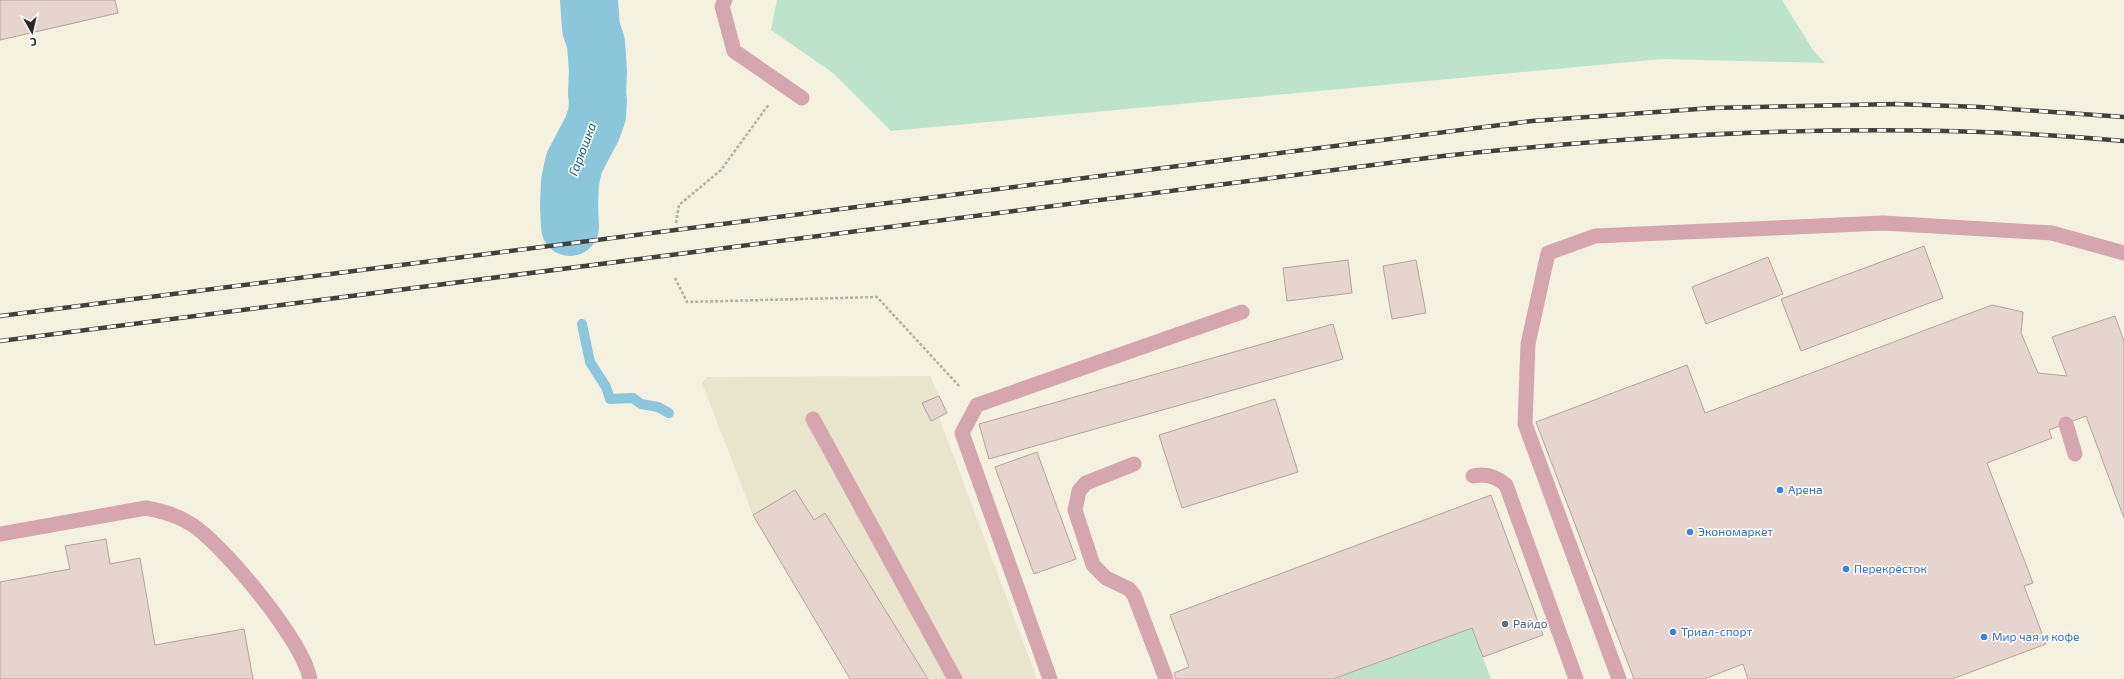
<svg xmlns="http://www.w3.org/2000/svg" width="2124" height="679" viewBox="0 0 2124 679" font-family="'Exo 2',sans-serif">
<rect width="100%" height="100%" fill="#f4f1e1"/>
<path fill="#e9e4ce" d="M 930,376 L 939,396 L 922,404 L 931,421 L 939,417 L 1037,679 L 850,679 L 753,515 L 702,383 L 707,377 Z"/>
<path fill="#bee3cd" d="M 777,0 L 1782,0 L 1813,50 L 1825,63 L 1662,59 L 891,131 L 833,73 L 771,30 Z
M 1472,628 L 1491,679 L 1333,679 Z"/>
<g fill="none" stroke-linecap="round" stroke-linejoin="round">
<path stroke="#8bc6da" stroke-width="10" d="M 582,324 L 590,362 L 606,387 L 610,399 L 633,398 L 641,404 L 658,407 L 669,413"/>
<path stroke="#8bc6da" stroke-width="58" d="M 570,227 L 569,205 L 570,182 L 574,163 L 592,129 L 597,115 L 598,101 L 597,93 L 598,72 L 596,43 L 591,28 L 589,0"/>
</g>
<path fill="#e6d4cf" stroke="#b4a49f" d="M 0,0 L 115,0 L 118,13 L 0,40 Z
M 1924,246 L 1943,298 L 1801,351 L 1781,299 Z
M 1768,257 L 1783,294 L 1706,324 L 1692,287 Z
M 1348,260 L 1352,293 L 1287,301 L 1283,268 Z
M 1416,260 L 1426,313 L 1392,319 L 1383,266 Z
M 1992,305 L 2023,312 L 2021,333 L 2038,373 L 2067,376 L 2052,337 L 2115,316 L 2124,341 L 2124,518 L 2086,416 L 2049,430 L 2052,438 L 1987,463 L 2033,583 L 2024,586 L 2046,644 L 1952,679 L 1748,679 L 1743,664 L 1704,679 L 1634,679 L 1536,422 L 1687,365 L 1705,413 Z
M 1333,324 L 1343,359 L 989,459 L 979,424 Z
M 939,396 L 947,413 L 931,421 L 922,403 Z
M 1275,399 L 1298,472 L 1182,508 L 1159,435 Z
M 1037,452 L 1076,559 L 1034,574 L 995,467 Z
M 795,490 L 814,520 L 825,513 L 928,679 L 850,679 L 753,515 Z
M 1491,495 L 1543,635 L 1483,657 L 1472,628 L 1333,679 L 1176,679 L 1174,673 L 1189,667 L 1170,615 Z
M 106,539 L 110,564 L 140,558 L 155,645 L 244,629 L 253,679 L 0,679 L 0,582 L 70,569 L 65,546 Z"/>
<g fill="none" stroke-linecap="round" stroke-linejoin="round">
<path stroke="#b4b1a5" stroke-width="2.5" stroke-dasharray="3 2" stroke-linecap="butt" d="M 676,223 L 679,205 L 721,170 L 769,104
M 675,278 L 687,302 L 877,297 L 960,387"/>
<path stroke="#d5a6b0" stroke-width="15" d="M 725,0 L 722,6 L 734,51 L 802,98
M 813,419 L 955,679
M 2066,424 L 2075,454
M 1134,464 L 1086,483 L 1079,491 L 1075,510 L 1093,565 L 1106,578 L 1129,589 L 1134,595 L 1166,679
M 1473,476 C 1486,473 1496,476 1506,485 L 1576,679
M 0,534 L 146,508 C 163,511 177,515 191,524 C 224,545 303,641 310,679
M 1050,679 L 962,433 L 977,405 L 1242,312
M 1619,679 L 1525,424 L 1528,344 L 1548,253 L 1595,236 L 1883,223 L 2052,233 L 2124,253"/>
<defs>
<path id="rail" d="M 0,316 L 1532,121 L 1712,108 L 1896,104 L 1980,107 L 2124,117
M 0,341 L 1443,156 C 1669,132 1897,120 2124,141"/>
</defs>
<use href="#rail" stroke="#414039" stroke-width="4.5"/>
<use href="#rail" stroke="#fff" stroke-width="3" stroke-dasharray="9" stroke-linecap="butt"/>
</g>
<g fill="#3f7fe0" stroke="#fff" stroke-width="1.5">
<circle cx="1780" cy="490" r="4"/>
<circle cx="1690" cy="532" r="4"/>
<circle cx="1846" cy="569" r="4"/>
<circle cx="1673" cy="632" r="4"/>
<circle cx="1984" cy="637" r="4"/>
</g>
<circle fill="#5c6f8a" stroke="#fff" stroke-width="1.5" cx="1505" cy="624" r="4"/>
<g text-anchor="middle" stroke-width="3" stroke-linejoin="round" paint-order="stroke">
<g font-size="12" fill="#366cbe" stroke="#fff" text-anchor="start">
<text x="1788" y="494">Арена</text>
<text x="1698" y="536">Экономаркет</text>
<text x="1854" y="573">Перекрёсток</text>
<text x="1681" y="636">Триал-спорт</text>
<text x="1992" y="641">Мир чая и кофе</text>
</g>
<g font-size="12" fill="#4e5e75" stroke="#fff" text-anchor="start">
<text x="1513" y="628">Райдо</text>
</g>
<g font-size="13" font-style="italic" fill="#105e73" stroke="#fff">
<text transform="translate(582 149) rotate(-69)" y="5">Гарюшка</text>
</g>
</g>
<g transform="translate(32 32) rotate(172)" stroke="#ffffff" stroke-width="3" paint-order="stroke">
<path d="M0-3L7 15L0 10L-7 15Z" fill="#292822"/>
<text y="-6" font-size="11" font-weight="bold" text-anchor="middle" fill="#292822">С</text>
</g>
</svg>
